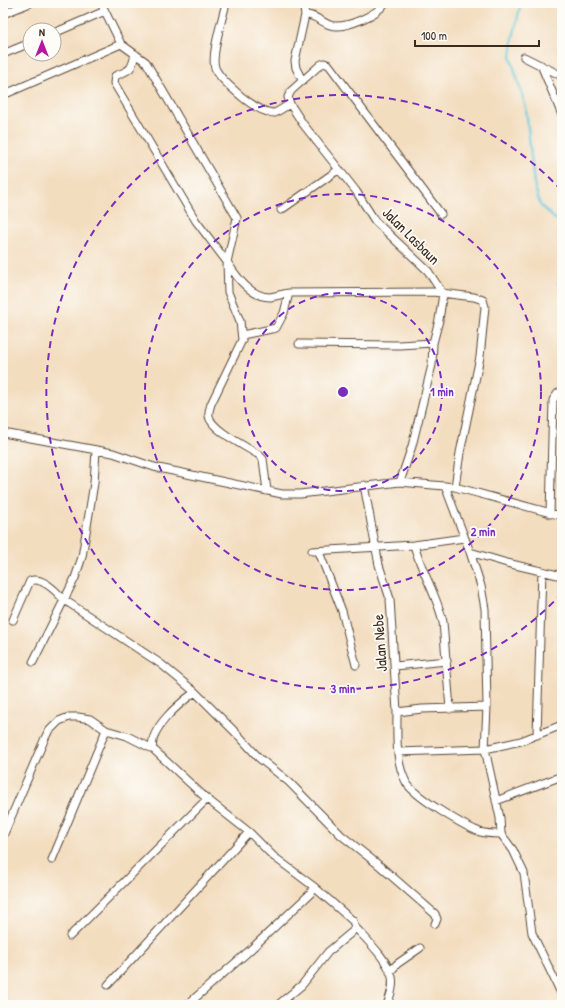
<svg xmlns="http://www.w3.org/2000/svg" width="565" height="1008" viewBox="0 0 565 1008" font-family="'Patrick Hand',sans-serif">
<rect width="100%" height="100%" fill="#fdfcf7"/>
<filter id="ink" filterUnits="userSpaceOnUse"><feTurbulence type="fractalNoise" baseFrequency=".025" numOctaves="2"/><feDisplacementMap in="SourceGraphic" scale="8" xChannelSelector="R" yChannelSelector="G"/><feConvolveMatrix kernelMatrix="1 2 1 2 8 2 1 2 1" color-interpolation-filters="sRGB"/></filter>
<filter id="wash" filterUnits="userSpaceOnUse"><feTurbulence type="fractalNoise" baseFrequency=".012" numOctaves="4" result="noise"/><feDisplacementMap in="SourceGraphic" scale="16" xChannelSelector="R" yChannelSelector="G"/><feGaussianBlur stdDeviation="0.9" result="paint"/><feColorMatrix in="noise" values="0 0 0 0 0 0 0 0 0 0 0 0 0 0 0 0 0 1.4 0 .05"/><feComposite in="paint" operator="in"/></filter>
<g filter="url(#wash)">
<rect width="100%" height="100%" fill="#f3ddbf"/>
<g fill="none" stroke-linecap="round" stroke-linejoin="round">
<path stroke="#5dc4d9" stroke-width="2.5" d="M 521,3 L 513,38 L 511,58 L 526,108 L 534,184 L 540,205 L 555,219 L 562,221
M 562,280 L 558,283 L 562,292"/>
</g>
</g>
<g filter="url(#ink)">
<g fill="none" stroke-linecap="round" stroke-linejoin="round">
<defs>
<path id="minor" d="M 101,3 L 121,44 L 146,62 L 237,218 L 227,262 C 236,276 250,297 270,297 C 276,296 283,294 289,293 L 433,292 L 474,297 L 483,300 L 485,307 L 480,357 L 460,453 L 455,487
M 226,3 C 223,17 209,59 216,70 C 222,81 233,89 242,97 C 251,104 263,113 275,113 L 290,104
M 3,14 L 30,3
M 305,15 C 314,14 321,22 330,25 C 344,30 377,15 385,3
M 54,33 L 105,11
M 3,54 L 30,43
M 135,54 C 132,70 130,70 115,76 L 114,83 L 196,221 L 227,262 L 228,292 L 240,321 L 242,340 L 211,404 C 210,408 208,412 209,416 C 211,430 247,447 259,455 L 263,459 L 267,491
M 524,57 L 562,76
M 541,65 L 562,115
M 302,80 L 296,68 L 295,61 L 305,15 L 303,3
M 3,95 L 121,44
M 281,210 L 338,170
M 242,335 L 276,328 L 284,313 L 289,293
M 299,344 L 399,345 L 433,343
M 3,433 L 113,453 L 154,467 L 282,494 L 300,494 L 400,482 L 455,487 L 562,516
M 400,482 L 412,446 L 432,365 L 433,343 L 439,320 L 443,294 L 428,271 L 375,221 L 356,191 L 303,124 L 290,104 L 288,97 L 291,91 L 320,65 L 324,63 L 329,65 L 441,214
M 364,485 L 379,565 L 390,599 L 397,712 L 422,709 L 487,707
M 445,486 L 470,552 L 481,586 L 485,609 L 487,707 L 485,749 L 500,818 L 501,834 L 513,850 L 524,873 L 532,933 L 562,995
M 550,514 L 553,400 L 558,393 L 562,393
M 414,545 C 421,571 437,595 443,622 L 450,709
M 312,551 L 414,545 L 464,538
M 319,552 L 342,611 L 356,665
M 470,552 L 507,563 L 562,576
M 13,620 L 30,581 C 41,576 56,591 63,599 L 161,664 L 195,692 C 180,703 148,729 153,749 L 207,799 L 249,832 L 273,856 L 313,886 L 353,921 L 355,927 C 366,939 389,961 392,977 C 394,987 390,996 387,1005
M 33,662 L 75,578 L 82,557 L 94,483 L 96,450
M 395,666 L 447,661
M 195,692 L 240,737 L 259,758 L 289,782 L 341,835 L 380,866 L 435,914 L 437,919 L 435,924
M 397,712 C 397,735 395,761 406,782 C 413,796 464,826 480,832 C 487,834 494,834 501,834
M 537,735 L 542,571
M 398,752 L 485,749 L 521,741 L 562,725
M 496,801 L 562,776
M 3,836 L 45,738 L 48,732 L 59,721 L 69,717 L 78,717 L 90,719 L 106,730 L 127,736 L 153,749
M 52,860 L 106,730
M 70,936 L 207,799
M 390,972 L 397,964 L 420,948
M 108,985 L 249,832
M 187,1005 L 249,951 L 311,893 L 313,886
M 278,1005 L 302,985 L 328,952 L 352,932 L 355,927"/>
</defs>
<use href="#minor" stroke="#574536" stroke-width="9"/>
<use href="#minor" stroke="#fff" stroke-width="7"/>
</g>
</g>
<g fill="none" stroke="#7b2cbf" stroke-width="2" stroke-dasharray="7 5">
<circle cx="343" cy="392" r="99"/>
<circle cx="343" cy="392" r="198"/>
<path d="M562 593A297 297 0 1 1 562 191"/>
</g>
<g text-anchor="middle" stroke-width="3.5" stroke-linejoin="round" paint-order="stroke">
<g font-size="15" fill="#3b2a1e" stroke="#fdfcf7">
<text transform="translate(411 236) rotate(45)" y="5">Jalan Lasbaun</text>
<text transform="translate(380 643) rotate(-94)" y="5">Jalan Nebe</text>
</g>
</g>
<circle cx="343" cy="392" r="6" fill="#7b2cbf" stroke="#fdfcf7" stroke-width="2"/>
<g font-size="12" text-anchor="middle" font-weight="bold" fill="#7b2cbf" stroke="#fdfcf7" stroke-width="3.5" stroke-linejoin="round" paint-order="stroke">
<text x="442" y="396">1 min</text>
<text x="483" y="536">2 min</text>
<text x="343" y="693">3 min</text>
</g>
<rect width="565" height="1008" fill="none" stroke="#fdfcf7" stroke-width="16"/>
<g transform="translate(42 42)"><circle r="19" fill="#fdfcf7" stroke="#afa8a0"/>
<path d="M0-3L7 15L0 10L-7 15Z" fill="#b5179e"/>
<text y="-6" font-size="11" font-weight="bold" text-anchor="middle" fill="#3b2a1e">N</text>
</g>
<path d="M415 40v6h124v-6" fill="none" stroke="#3b2a1e" stroke-width="2"/>
<text x="421" y="40" font-size="12" fill="#3b2a1e" stroke="#fdfcf7" stroke-width="3" paint-order="stroke">100 m</text>
</svg>
